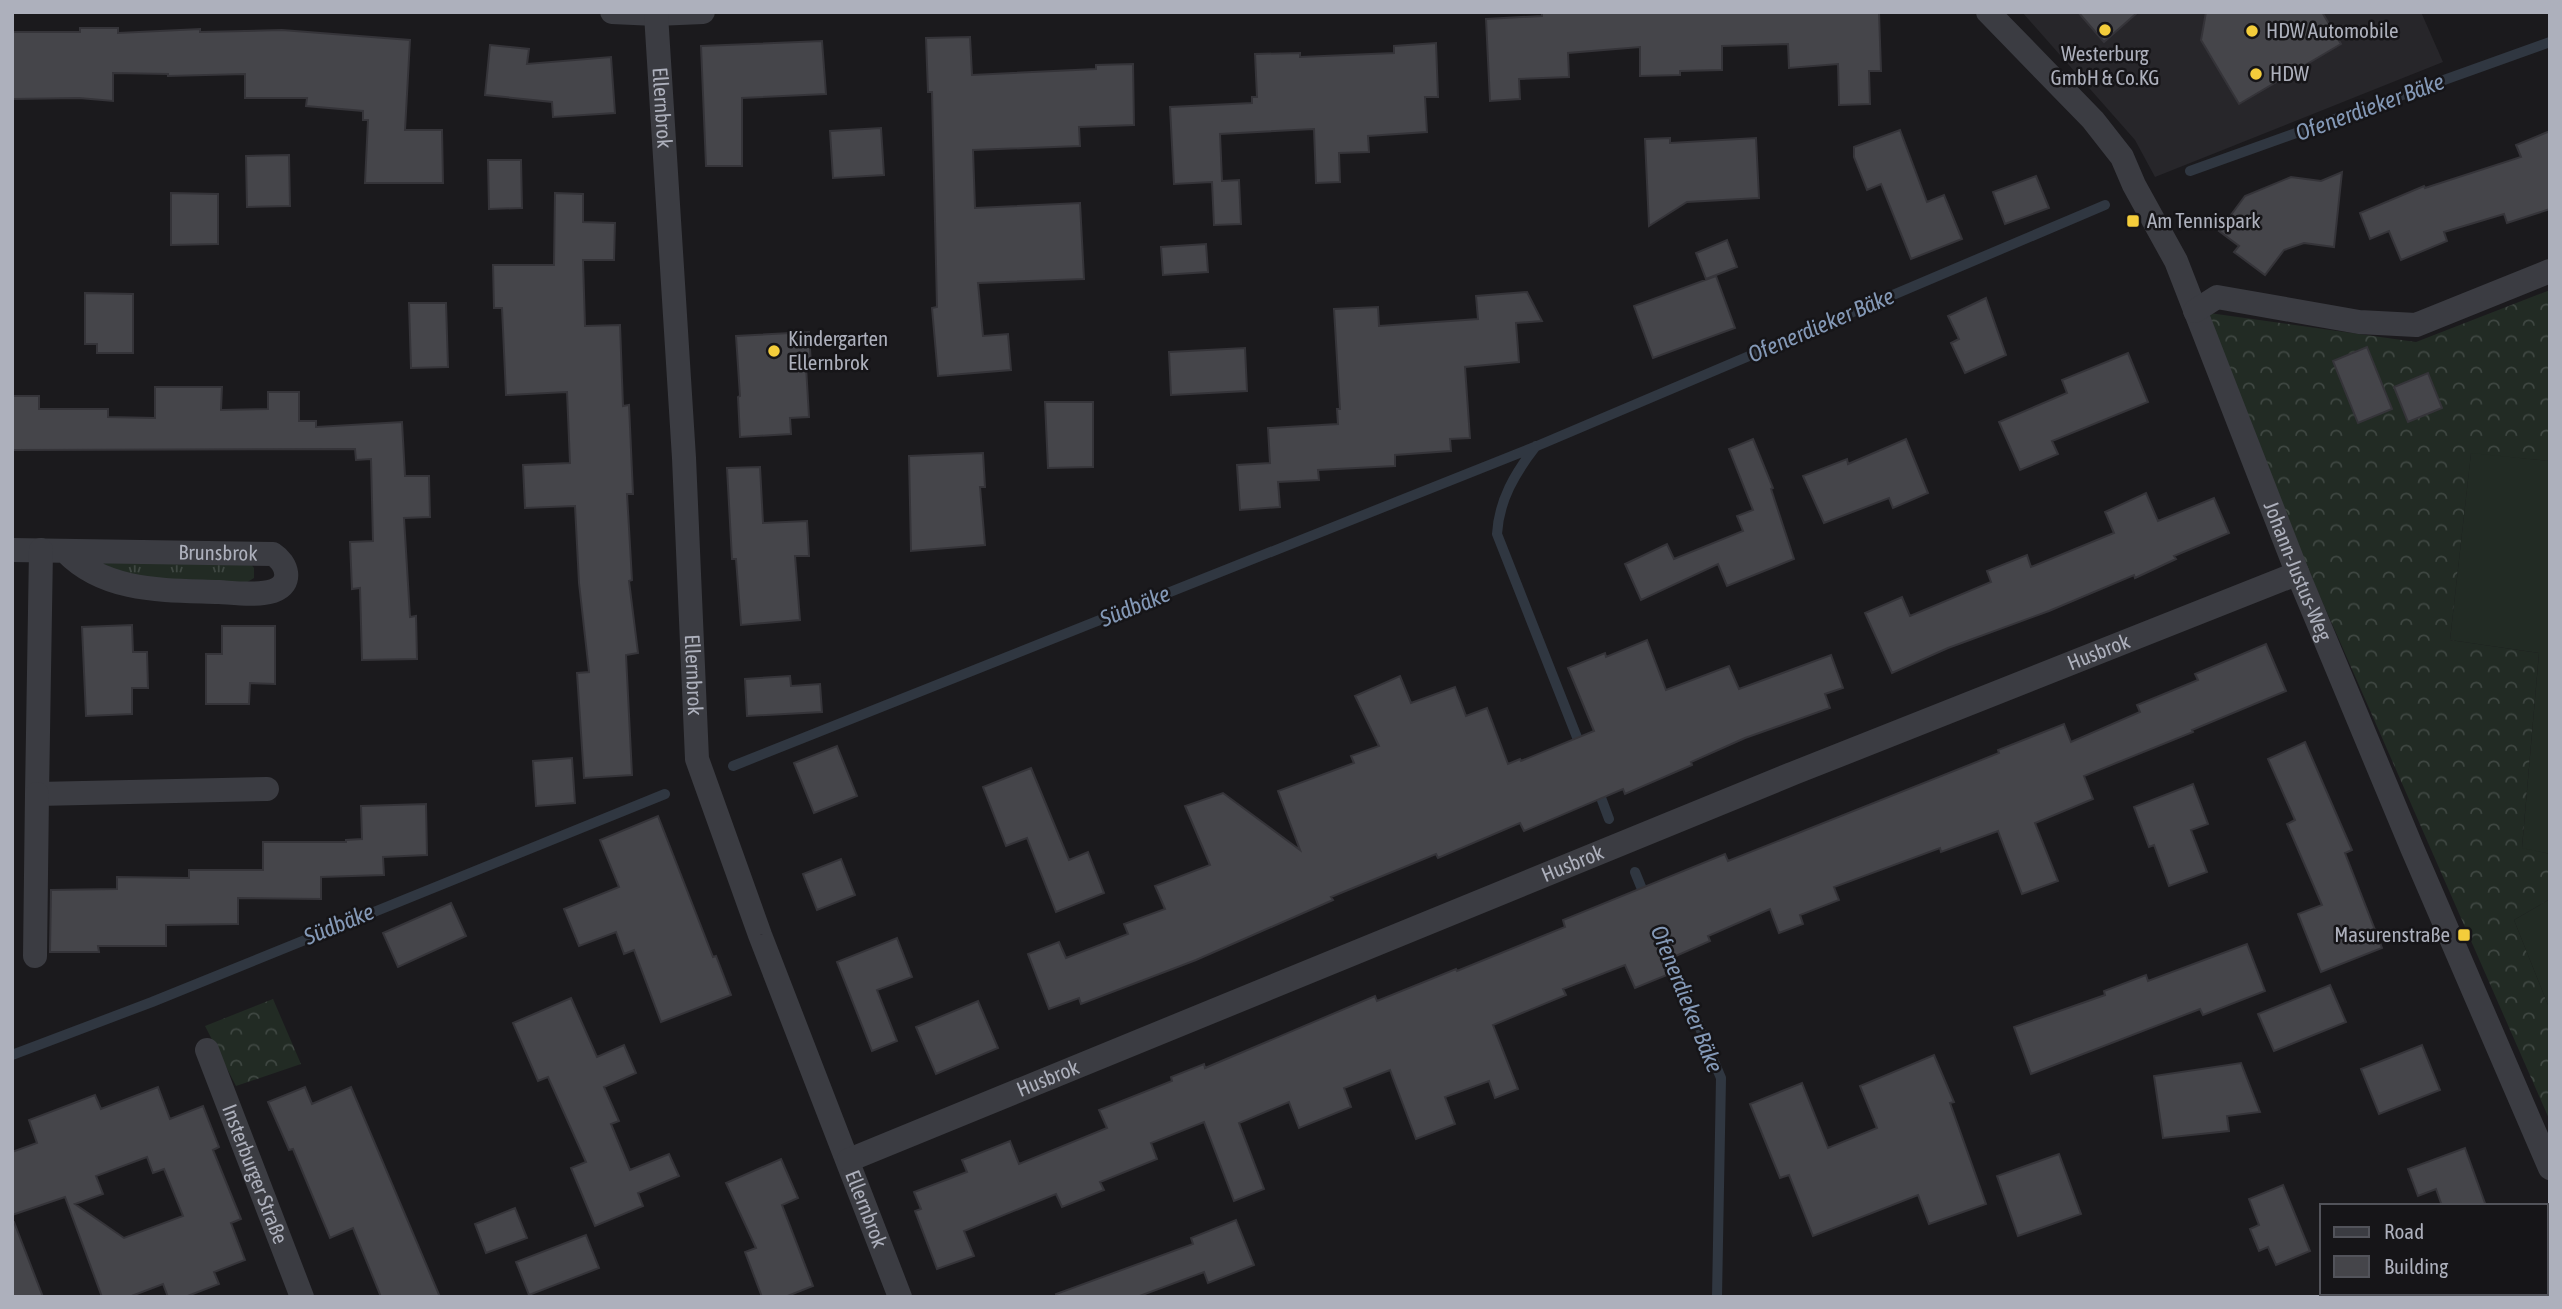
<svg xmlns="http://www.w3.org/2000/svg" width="2562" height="1309" viewBox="0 0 2562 1309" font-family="'Asap Condensed',sans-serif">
<defs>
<pattern id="grass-tufts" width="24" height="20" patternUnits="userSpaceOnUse" patternTransform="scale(1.75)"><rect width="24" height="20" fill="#222b24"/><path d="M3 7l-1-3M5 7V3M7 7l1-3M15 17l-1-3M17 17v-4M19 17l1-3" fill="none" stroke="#3f4742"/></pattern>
<pattern id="forest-crowns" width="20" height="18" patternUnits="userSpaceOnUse" patternTransform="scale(1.75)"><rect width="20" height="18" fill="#222b24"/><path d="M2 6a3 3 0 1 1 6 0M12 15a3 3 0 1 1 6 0" fill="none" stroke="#3f4742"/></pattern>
</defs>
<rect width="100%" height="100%" fill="#1b1a1d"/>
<path fill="#27262a" d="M 2022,12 L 2421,12 L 2443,62 L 2155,177 L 2135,140 Z"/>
<path fill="url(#grass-tufts)" d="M 92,559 L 250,563 L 254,568 L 254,578 L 244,584 L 144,582 Z"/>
<path fill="url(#forest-crowns)" d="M 2550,290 L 2550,461 L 2471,454 L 2450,640 L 2539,653 L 2522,847 L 2550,854 L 2550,899 L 2514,920 L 2550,1010 L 2550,1121 L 2195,311 L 2416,342 Z
M 273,999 L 301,1064 L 236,1086 L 205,1026 Z"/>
<path fill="#222b24" d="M 2471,453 L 2550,461 L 2550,854 L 2522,848 L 2539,653 L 2450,640 Z
M 2550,899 L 2550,1010 L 2514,920 Z"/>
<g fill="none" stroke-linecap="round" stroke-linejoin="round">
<path stroke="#303741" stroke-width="10" d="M 2190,171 L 2550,42
M 1536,446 C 1515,473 1499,500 1497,534 L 1582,750
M 733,766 L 1537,446 L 2105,205
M 1597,787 L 1609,819
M 1635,872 L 1646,899
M 1666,948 L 1721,1078 L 1717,1297
M 12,1055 L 152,1002 L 665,794"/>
</g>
<path fill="#45454a" stroke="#353439" stroke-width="2" fill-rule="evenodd" d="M 1542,12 L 1879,12 L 1881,71 L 1869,71 L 1870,104 L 1839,105 L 1838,64 L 1789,68 L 1788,44 L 1722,46 L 1722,70 L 1680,71 L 1680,75 L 1640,76 L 1640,47 L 1568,53 L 1569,77 L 1519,79 L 1520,99 L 1490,101 L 1486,19 L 1542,16 Z
M 2078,12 L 2138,12 L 2104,42 Z
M 2206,12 L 2322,12 L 2341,44 L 2239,104 L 2201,40 Z
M 80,28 L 118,28 L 118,33 L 200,29 L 200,32 L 282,30 L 410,40 L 405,130 L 442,130 L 443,183 L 365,183 L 368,120 L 363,120 L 363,111 L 306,106 L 307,98 L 245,98 L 245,74 L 168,76 L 168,74 L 113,73 L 113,101 L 79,98 L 12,99 L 12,32 L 80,32 Z
M 970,37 L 972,75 L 1096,69 L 1096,65 L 1133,64 L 1134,125 L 1079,127 L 1080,146 L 973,150 L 975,208 L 1080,203 L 1084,279 L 978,283 L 983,336 L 1008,334 L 1011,370 L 938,376 L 932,308 L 937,307 L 932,92 L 928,92 L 926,38 Z
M 822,41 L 826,94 L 742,98 L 742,166 L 706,166 L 701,46 Z
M 1436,43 L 1438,97 L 1425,97 L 1427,132 L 1368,136 L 1369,152 L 1339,153 L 1340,182 L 1316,183 L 1314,129 L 1220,134 L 1222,181 L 1239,180 L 1241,224 L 1214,225 L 1212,182 L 1174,184 L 1170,107 L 1252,103 L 1252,97 L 1257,97 L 1255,54 L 1300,53 L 1300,57 L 1394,53 L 1394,46 Z
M 490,45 L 529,49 L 527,64 L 611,57 L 615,113 L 553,117 L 552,102 L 485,95 Z
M 881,128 L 884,175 L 833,178 L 830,131 Z
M 1900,130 L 1927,202 L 1944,195 L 1962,239 L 1911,259 L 1881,184 L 1867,190 L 1854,157 L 1854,147 Z
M 2550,131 L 2550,209 L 2507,223 L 2504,214 L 2444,232 L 2447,241 L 2401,260 L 2389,231 L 2370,239 L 2360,213 L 2424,186 L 2425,188 L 2521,157 L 2516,145 Z
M 1670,138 L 1670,143 L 1756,138 L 1759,198 L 1687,202 L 1649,226 L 1645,139 Z
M 289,155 L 290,206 L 247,207 L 246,156 Z
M 488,160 L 521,160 L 522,208 L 489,209 Z
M 2342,172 L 2334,247 L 2304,243 L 2284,250 L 2265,275 L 2234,252 L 2239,246 L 2219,231 L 2245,196 L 2291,177 L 2321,181 Z
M 2036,176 L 2049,208 L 2005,224 L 1993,192 Z
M 171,193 L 218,194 L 218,244 L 171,245 Z
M 555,193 L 583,194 L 583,222 L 615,223 L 614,260 L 583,260 L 585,326 L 620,325 L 623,406 L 629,405 L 633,494 L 627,494 L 632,580 L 629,581 L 638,653 L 626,655 L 632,775 L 584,778 L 577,673 L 589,672 L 579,583 L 575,506 L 525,508 L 523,465 L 570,463 L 567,392 L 506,395 L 502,308 L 494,308 L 493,265 L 554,265 Z
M 1727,240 L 1737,267 L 1706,279 L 1696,253 Z
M 1206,244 L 1208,272 L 1163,275 L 1161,247 Z
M 1716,276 L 1735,328 L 1653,358 L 1634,306 Z
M 1527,292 L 1542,321 L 1516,323 L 1519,362 L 1465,367 L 1470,438 L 1450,439 L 1451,451 L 1395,455 L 1395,466 L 1318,470 L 1319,480 L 1278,482 L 1280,507 L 1240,510 L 1237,465 L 1270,463 L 1268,428 L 1338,424 L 1337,409 L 1340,409 L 1334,309 L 1378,307 L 1379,326 L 1478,319 L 1476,296 Z
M 85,293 L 133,294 L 133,353 L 97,353 L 97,344 L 85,344 Z
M 1986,298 L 2006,355 L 1965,373 L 1951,343 L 1959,339 L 1948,316 Z
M 409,303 L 446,303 L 448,367 L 411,368 Z
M 809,332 L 811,365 L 806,366 L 809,417 L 790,418 L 791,434 L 740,437 L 738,397 L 740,396 L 736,336 Z
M 2367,347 L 2392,409 L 2358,423 L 2333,361 Z
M 1245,348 L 1247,391 L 1171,395 L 1169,352 Z
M 2128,353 L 2148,402 L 2052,441 L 2058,454 L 2020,470 L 1999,422 L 2067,393 L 2062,380 Z
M 2428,373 L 2442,408 L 2408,422 L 2394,387 Z
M 155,387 L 222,387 L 221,410 L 268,409 L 268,392 L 299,392 L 299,421 L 316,421 L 316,427 L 402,422 L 405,476 L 429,476 L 430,517 L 404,518 L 410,617 L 416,616 L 417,659 L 362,660 L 360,588 L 352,589 L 350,542 L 373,541 L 371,459 L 356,460 L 355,449 L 12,450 L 12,396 L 39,396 L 39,409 L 108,409 L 108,417 L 155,418 Z
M 1045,402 L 1093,402 L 1093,467 L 1048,468 Z
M 1753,439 L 1773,488 L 1771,489 L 1794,559 L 1727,586 L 1718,564 L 1641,600 L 1625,564 L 1667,544 L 1674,559 L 1743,531 L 1737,516 L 1753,510 L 1729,449 Z
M 1906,439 L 1928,493 L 1893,508 L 1889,498 L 1824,523 L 1803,476 L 1847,459 L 1848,464 Z
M 983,453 L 985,487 L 980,487 L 985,545 L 911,551 L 909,456 Z
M 760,467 L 763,523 L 807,521 L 809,556 L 795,556 L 800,620 L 741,625 L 736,559 L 732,559 L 727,468 Z
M 2146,493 L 2158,521 L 2214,498 L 2229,533 L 2174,556 L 2176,559 L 2135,578 L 2134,575 L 2049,611 L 1948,648 L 1892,673 L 1865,613 L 1902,597 L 1910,616 L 1991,582 L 1987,571 L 2027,555 L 2031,567 L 2114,533 L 2105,512 Z
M 132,625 L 133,652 L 147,652 L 148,688 L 132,688 L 132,714 L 86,716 L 82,627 Z
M 222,626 L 275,626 L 275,684 L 250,683 L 249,704 L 206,704 L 206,654 L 222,654 Z
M 1647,640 L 1666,690 L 1729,666 L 1739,689 L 1831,655 L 1843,688 L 1825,694 L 1830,708 L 1745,738 L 1691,762 L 1692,765 L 1625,794 L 1623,789 L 1524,831 L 1520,823 L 1438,858 L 1436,854 L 1331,897 L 1333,900 L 1196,960 L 1081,1004 L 1079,998 L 1049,1009 L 1028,954 L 1059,942 L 1066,958 L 1128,934 L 1124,924 L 1165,909 L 1155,886 L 1210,865 L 1185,806 L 1223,793 L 1300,850 L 1278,791 L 1354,763 L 1351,756 L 1379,746 L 1355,696 L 1400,676 L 1411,703 L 1455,687 L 1466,716 L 1487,708 L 1508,764 L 1520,759 L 1521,761 L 1594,731 L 1568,668 L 1605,653 L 1606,657 Z
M 2266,644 L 2286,691 L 2192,730 L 2193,732 L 2084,776 L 2093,799 L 2035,823 L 2058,881 L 2022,894 L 1998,831 L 1941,852 L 1940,848 L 1834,887 L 1839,900 L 1800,915 L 1803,924 L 1779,933 L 1770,909 L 1708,936 L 1710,941 L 1662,962 L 1667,975 L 1635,988 L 1625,965 L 1563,989 L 1566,995 L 1493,1025 L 1518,1089 L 1495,1098 L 1489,1081 L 1445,1097 L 1455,1124 L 1416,1139 L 1390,1070 L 1344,1088 L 1351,1107 L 1299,1128 L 1289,1102 L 1239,1123 L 1264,1189 L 1234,1201 L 1204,1122 L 1151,1143 L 1157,1159 L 1100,1182 L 1104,1190 L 1062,1207 L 1056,1194 L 964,1231 L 974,1256 L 937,1269 L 915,1211 L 921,1209 L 914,1192 L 967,1172 L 962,1160 L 1010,1141 L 1019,1164 L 1107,1128 L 1099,1110 L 1172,1081 L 1171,1077 L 1204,1064 L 1205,1068 L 1375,996 L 1377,1001 L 1456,969 L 1457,971 L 1565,927 L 1563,920 L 1725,854 L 1728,861 L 1999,753 L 1998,750 L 2064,724 L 2071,742 L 2140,712 L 2137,705 L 2198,680 L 2195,674 Z
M 790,676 L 791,686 L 820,684 L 822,712 L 747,716 L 745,679 Z
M 2305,742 L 2352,850 L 2345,853 L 2382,948 L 2321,972 L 2298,914 L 2322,905 L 2287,824 L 2295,820 L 2268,759 Z
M 837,746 L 857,796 L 814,813 L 794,763 Z
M 572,758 L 575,803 L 536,806 L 533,761 Z
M 1031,768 L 1069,860 L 1088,852 L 1104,893 L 1056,912 L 1027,838 L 1006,846 L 983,787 Z
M 2193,784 L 2208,824 L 2191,830 L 2207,872 L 2169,886 L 2154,845 L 2149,847 L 2134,807 Z
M 426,804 L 427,855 L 383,857 L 384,875 L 321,877 L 321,899 L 238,898 L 238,924 L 166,925 L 166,946 L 98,946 L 99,952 L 50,952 L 51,890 L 117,889 L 117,877 L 189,878 L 189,870 L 263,870 L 263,842 L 346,842 L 346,840 L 362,839 L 361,806 Z
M 658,816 L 713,957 L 716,956 L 731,995 L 661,1022 L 634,950 L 624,954 L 616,932 L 579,946 L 564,909 L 619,887 L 600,840 Z
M 841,859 L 855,895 L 817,910 L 803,874 Z
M 451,903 L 466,936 L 398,967 L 383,933 Z
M 897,938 L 912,977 L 877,990 L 897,1041 L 872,1051 L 837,962 Z
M 2247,944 L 2265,991 L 2203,1015 L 2200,1009 L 2031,1074 L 2014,1027 L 2105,995 L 2104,991 L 2146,975 L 2148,981 Z
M 2330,985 L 2346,1022 L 2274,1051 L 2258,1014 Z
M 571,998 L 597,1057 L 624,1045 L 636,1073 L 604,1087 L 619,1121 L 611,1124 L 630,1170 L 669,1154 L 679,1176 L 638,1193 L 643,1206 L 595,1226 L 571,1168 L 586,1162 L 548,1077 L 538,1081 L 513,1023 Z
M 978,1001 L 998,1048 L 936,1074 L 916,1027 Z
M 2422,1045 L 2440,1090 L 2379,1114 L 2361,1069 Z
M 1934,1055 L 1954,1102 L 1950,1103 L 1986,1204 L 1929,1224 L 1918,1195 L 1813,1236 L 1789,1175 L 1780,1178 L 1750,1104 L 1802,1083 L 1828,1148 L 1877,1128 L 1860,1086 Z
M 2241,1063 L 2260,1112 L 2227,1116 L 2229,1131 L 2163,1138 L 2154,1076 Z
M 158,1087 L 170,1119 L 203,1106 L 219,1147 L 213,1150 L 241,1219 L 231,1223 L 245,1260 L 214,1272 L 219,1284 L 185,1297 L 168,1297 L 163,1284 L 129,1297 L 102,1297 L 65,1197 L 12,1215 L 12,1152 L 37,1143 L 29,1120 L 95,1095 L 101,1109 ZM 147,1157 L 153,1173 L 164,1169 L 183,1216 L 124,1238 L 75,1204 L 103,1194 L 96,1176 Z
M 305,1087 L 312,1104 L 351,1087 L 440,1297 L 381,1297 L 353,1228 L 330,1238 L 293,1149 L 289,1150 L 268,1102 Z
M 2465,1148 L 2486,1206 L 2442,1206 L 2436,1189 L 2418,1196 L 2408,1169 Z
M 2059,1154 L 2081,1214 L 2018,1236 L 1997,1176 Z
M 781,1159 L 798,1198 L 782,1205 L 813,1286 L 785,1297 L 762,1297 L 745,1252 L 756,1248 L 726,1183 Z
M 2283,1185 L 2310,1251 L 2276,1265 L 2268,1247 L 2259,1251 L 2250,1229 L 2259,1225 L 2249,1199 Z
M 515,1208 L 527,1238 L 486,1253 L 475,1224 Z
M 1236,1220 L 1254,1265 L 1208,1283 L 1204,1272 L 1137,1297 L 1057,1297 L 1056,1294 L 1193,1244 L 1191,1238 Z
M 12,1222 L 14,1222 L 43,1297 L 12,1297 Z
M 586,1235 L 599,1268 L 529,1295 L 516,1262 Z"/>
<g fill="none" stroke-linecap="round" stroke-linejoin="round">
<g stroke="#3b3c42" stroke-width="24">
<path d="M 612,12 L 656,14 L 703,12"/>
<path id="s1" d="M 1988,12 L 2093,120 L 2122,157 L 2134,185 L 2176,261 L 2297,572 L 2412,848 L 2550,1168"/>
<path id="s2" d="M 656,14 L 684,458 L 697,759 L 760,935 L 900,1297"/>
<path d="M 2195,311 L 2217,297 L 2359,322 L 2416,325 L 2550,271"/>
<path id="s3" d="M 12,550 L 273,554 C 287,563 294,584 273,591 C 257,596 235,593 219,592 C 166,590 106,593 66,552"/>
<path d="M 41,550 L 37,794 L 267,789"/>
<path d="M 35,956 L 37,794"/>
<path id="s4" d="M 207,1050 L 302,1297"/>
<path id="s5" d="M 849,1160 L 1794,773 L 2286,578 L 2297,572"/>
</g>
</g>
<g fill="#f4cd3b" stroke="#161518" stroke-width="2.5">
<circle cx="2105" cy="30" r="7"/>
<circle cx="2252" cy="31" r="7"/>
<circle cx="2256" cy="74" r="7"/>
<rect x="2126" y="214" width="14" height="14" rx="3.5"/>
<circle cx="774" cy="351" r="7"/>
<rect x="2457" y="928" width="14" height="14" rx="3.5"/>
</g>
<g text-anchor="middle" stroke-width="5" stroke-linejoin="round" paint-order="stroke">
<g font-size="21" fill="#adb0bc" stroke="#161518" text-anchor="start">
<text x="2266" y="38">HDW Automobile</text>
<text x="2105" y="61" text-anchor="middle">Westerburg<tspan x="2105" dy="24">GmbH &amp; Co.KG</tspan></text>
<text x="2270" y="81">HDW</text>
<text x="2147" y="228">Am Tennispark</text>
<text x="788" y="346">Kindergarten<tspan x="788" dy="24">Ellernbrok</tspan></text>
<text x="2450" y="942" text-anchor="end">Masurenstraße</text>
</g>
<g font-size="21" fill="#adb0bc" stroke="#161518">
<text dy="7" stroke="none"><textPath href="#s2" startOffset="94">Ellernbrok</textPath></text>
<text dy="7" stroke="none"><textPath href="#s3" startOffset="206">Brunsbrok</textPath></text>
<text dy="7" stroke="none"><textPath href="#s1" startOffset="648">Johann-Justus-Weg</textPath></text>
<text dy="7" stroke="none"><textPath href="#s5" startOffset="1349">Husbrok</textPath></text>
<text dy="7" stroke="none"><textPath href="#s2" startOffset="662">Ellernbrok</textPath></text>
<text dy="7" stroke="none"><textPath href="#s5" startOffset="782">Husbrok</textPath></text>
<text dy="7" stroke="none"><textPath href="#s5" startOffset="215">Husbrok</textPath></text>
<text dy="7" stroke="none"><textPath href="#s4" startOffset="133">Insterburger Straße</textPath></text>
<text dy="7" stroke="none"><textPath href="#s2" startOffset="1227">Ellernbrok</textPath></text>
</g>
<g font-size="23" font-style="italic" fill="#8499b7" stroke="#161518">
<text transform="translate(2370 107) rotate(-20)" y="8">Ofenerdieker Bäke</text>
<text transform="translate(1821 325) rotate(-23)" y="8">Ofenerdieker Bäke</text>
<text transform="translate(1135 606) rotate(-22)" y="8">Südbäke</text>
<text transform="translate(339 924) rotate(-22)" y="8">Südbäke</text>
<text transform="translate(1687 999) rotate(68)" y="8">Ofenerdieker Bäke</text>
</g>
</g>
<rect width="2562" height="1309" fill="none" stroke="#adb0bc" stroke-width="28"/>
<rect x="2320" y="1204" width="228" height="91" fill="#161518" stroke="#52535a" stroke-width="2"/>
<rect x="2334" y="1227" width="35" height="10" fill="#3b3c42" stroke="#52535a" stroke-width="2"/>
<text x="2384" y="1239" font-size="21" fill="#adb0bc">Road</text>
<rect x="2334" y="1256" width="35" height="21" fill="#45454a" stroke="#52535a" stroke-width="2"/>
<text x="2384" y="1274" font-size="21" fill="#adb0bc">Building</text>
</svg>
